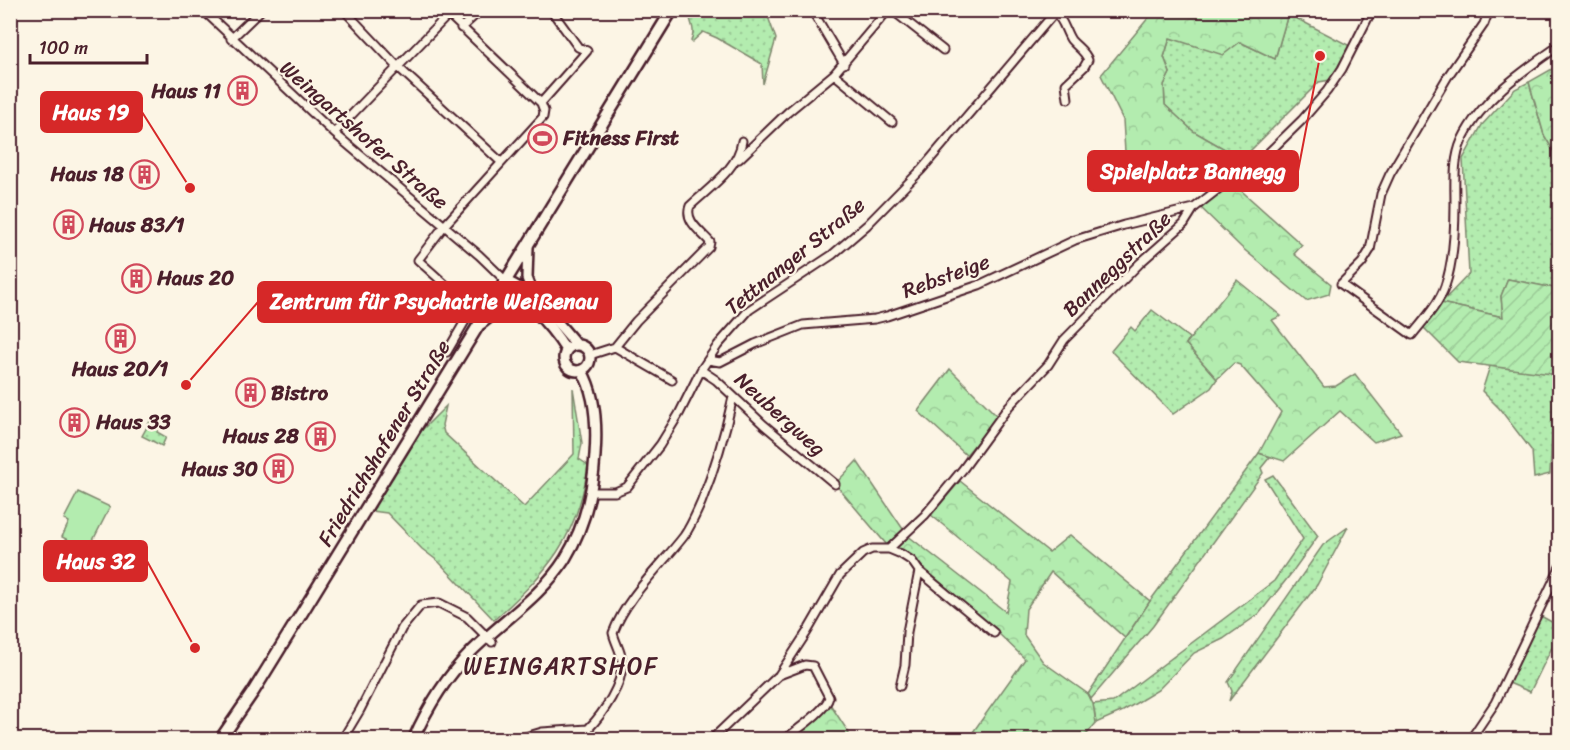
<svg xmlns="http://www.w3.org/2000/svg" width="1570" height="750" viewBox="0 0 1570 750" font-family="Sriracha,sans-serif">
<defs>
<pattern id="grass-dots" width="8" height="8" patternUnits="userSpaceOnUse" patternTransform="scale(1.5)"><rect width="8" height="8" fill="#b3ecaf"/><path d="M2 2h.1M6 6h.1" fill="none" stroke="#9bca97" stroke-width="1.8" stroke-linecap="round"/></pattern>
<pattern id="forest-crowns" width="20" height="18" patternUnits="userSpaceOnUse" patternTransform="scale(1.5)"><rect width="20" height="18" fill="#b3ecaf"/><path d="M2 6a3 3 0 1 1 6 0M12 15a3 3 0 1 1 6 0" fill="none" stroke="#9bca97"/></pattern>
<pattern id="garden-furrows" width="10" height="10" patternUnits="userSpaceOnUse" patternTransform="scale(1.5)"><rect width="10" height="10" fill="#b3ecaf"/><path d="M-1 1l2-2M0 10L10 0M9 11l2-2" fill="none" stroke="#9bca97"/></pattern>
</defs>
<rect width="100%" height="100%" fill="#fcf5e5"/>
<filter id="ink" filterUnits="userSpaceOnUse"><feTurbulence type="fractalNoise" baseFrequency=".0167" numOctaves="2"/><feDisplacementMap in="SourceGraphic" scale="12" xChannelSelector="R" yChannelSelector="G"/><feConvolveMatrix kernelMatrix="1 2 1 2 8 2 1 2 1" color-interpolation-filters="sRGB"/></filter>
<g filter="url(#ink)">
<path fill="url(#grass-dots)" stroke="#7e866d" stroke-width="1.5" d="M 690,11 L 766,11 L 776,39 L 763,84 L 762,64 L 717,38 L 703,32 L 692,42 L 691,41 C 697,26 688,24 690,11 Z
M 1288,14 L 1350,46 L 1330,80 L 1319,82 L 1242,159 L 1193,131 L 1165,105 L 1164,85 L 1170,73 L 1164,57 L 1170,38 L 1193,44 L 1240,42 L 1275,59 Z
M 1529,82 L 1544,135 L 1559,160 L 1559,289 L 1508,279 L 1501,296 L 1503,317 L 1441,303 L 1469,274 L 1463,159 L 1482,125 L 1515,89 Z
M 1152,310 L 1189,338 L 1186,344 L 1217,379 L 1211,388 L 1173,414 L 1111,351 L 1131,327 L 1135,331 Z
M 1490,366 L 1555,374 L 1550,474 L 1534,478 L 1532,451 L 1499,408 L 1482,391 Z
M 573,388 L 582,443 L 579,459 L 588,465 C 578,539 547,572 494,620 L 439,562 L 422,549 L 387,513 L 371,511 L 422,430 L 446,406 L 442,425 L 444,433 L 524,507 L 574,454 Z
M 152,418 L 162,423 L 157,432 L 166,437 L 162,446 L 142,436 Z
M 1259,453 L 1270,457 L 1261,468 L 1263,473 L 1153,626 L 1091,699 L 1088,694 L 1150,601 Z
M 1273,475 L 1318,536 L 1290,575 L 1259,614 L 1223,639 L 1194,653 L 1158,690 L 1123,711 L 1096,723 L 1093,704 L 1113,702 L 1274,581 L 1303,539 L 1265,479 Z
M 1348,527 L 1317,585 L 1229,701 L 1232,691 L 1228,682 L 1323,545 Z
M 1539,615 L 1559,626 L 1559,633 L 1530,692 L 1509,683 Z"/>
<path fill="url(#forest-crowns)" stroke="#7e866d" stroke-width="1.5" d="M 1279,10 L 1288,14 L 1275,59 L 1240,42 L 1223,55 L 1170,38 L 1164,57 L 1170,73 L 1164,85 L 1165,105 L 1193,131 L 1242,159 L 1225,176 L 1302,245 L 1294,254 L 1331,284 L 1329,294 L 1306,301 L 1241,247 L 1200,207 L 1210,194 L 1168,165 L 1125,152 L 1123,120 L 1101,75 L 1154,11 Z
M 1559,65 L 1559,160 L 1544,135 L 1529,82 Z
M 1237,280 L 1281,316 L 1272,320 L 1324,387 L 1336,386 L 1355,374 L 1401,433 L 1374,442 L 1340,411 L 1284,461 L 1259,453 L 1281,412 L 1240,365 L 1234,363 L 1217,379 L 1186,344 Z
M 950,369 L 998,417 L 966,455 L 918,411 Z
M 857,461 L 907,535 L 1006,612 L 1012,582 L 931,515 L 960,481 L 1049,552 L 1070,535 L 1150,601 L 1125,638 L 1051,572 L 1026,609 L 1024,635 L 1043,662 L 1088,694 L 1093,704 L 1096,723 L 1083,739 L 968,739 L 1025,659 L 996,631 L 902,549 L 887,545 L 835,484 Z
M 830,704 L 849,733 L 846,739 L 789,740 L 813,721 Z"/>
<path fill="url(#garden-furrows)" stroke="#7e866d" stroke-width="1.5" d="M 1508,279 L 1559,289 L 1559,375 L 1458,362 L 1422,326 L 1441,303 L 1503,317 L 1501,296 Z"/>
<path fill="#b3ecaf" stroke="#7e866d" stroke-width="1.5" d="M 78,492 L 110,507 L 88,550 L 62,537 L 69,522 L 64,519 Z"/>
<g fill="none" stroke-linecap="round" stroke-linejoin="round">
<defs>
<path id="minor" d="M 203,10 L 334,133 L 479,255 L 506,281
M 344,10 L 397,66 L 501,162
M 444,10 L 541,103 L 544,111 L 543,117 L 444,226 L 418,260 L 447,286 L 449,292 L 468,312 L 468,316 L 447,352
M 812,10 L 844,64
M 892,10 L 943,50
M 1489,10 L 1484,24 L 1448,76 L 1390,174 L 1381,194 L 1370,250 L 1362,263 L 1341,284 L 1412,335 C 1424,320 1439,304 1445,286 C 1454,261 1455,230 1455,204 C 1455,182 1453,160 1462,140 C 1482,98 1523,71 1560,45
M 1055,13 C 1064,20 1065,31 1071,40 C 1077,47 1085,51 1088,60 L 1084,67 L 1066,84 L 1068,99
M 461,28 L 481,10
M 231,39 L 261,10
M 834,74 L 892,122
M 541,103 L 587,51 L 578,47 L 551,10
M 334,133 L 448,15
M 739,159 L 788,112 L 834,74 L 888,10
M 615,347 L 672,380
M 590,355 L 615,347 L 636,321 L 709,247 L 710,242 C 700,231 684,220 690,206 C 710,187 738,169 742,141
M 708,360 L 720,362 L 755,344 L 803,325 L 875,319 L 887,316 L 979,285 L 1075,240 L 1124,225 L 1194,208
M 701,370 L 716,380 L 764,425 L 835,484
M 591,492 L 615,492 L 627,487 L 660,445 L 679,414 L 701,370 L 718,345 L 749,310 L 832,255 L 867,225 L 921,170 L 1057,10
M 889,549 L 925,515 L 963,469 L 1009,406 L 1048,365 L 1064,340 L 1140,263 L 1184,224 L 1194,208 L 1226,183 L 1254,167 L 1302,120 L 1327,91 L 1342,69 L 1372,10
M 919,571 L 994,633
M 779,675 L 805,665 L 813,666 L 829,697 C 826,711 796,730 784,740
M 588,729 L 592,740
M 342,740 L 360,710 L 402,628 L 421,605 L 439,603 L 467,617 L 492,642
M 515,740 L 542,732 L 588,729 C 603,714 624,683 622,661 C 621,651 615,642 613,633 C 627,596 660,567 684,536 C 691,526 696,514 701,503 C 715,468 725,434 733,397
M 711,740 L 779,675 L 807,632 L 840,575 L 863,553 L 872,549 L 889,549 L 901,554 L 912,561 L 919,571 L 907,632 L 905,665 L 900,686
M 1470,740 L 1495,703 L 1560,567"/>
<path id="tertiary" d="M 528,247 L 527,278 L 534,296
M 506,281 C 536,294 556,321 577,345
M 506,281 C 512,295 522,298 532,308 C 545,321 557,335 566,350
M 481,324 C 496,312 507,303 527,306
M564 358a13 13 0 1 1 26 0a13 13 0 1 1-26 0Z
M 413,740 C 428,706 445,678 471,652 C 502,621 541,597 565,559 C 584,528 593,492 595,455 C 597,428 596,395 582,371"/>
<path id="secondary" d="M 220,740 L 253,692 L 303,611 L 672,10"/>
</defs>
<use href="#minor" stroke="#4a1f2b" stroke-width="11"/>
<use href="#tertiary" stroke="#4a1f2b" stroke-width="14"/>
<use href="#secondary" stroke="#4a1f2b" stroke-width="15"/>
<use href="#minor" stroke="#fcf5e5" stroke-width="7"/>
<use href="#tertiary" stroke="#fcf5e5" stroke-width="9"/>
<use href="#secondary" stroke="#fcf5e5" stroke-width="10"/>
</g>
</g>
<defs>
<symbol id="building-ring" viewBox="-11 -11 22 22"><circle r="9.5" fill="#fcf5e5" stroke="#d1495b" stroke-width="1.5"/><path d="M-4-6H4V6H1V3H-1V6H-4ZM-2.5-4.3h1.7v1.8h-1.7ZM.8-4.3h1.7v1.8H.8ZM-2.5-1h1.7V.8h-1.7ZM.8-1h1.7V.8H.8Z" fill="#d1495b"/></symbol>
<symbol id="stadium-ring" viewBox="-11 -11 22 22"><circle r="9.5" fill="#fcf5e5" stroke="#d1495b" stroke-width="1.5"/><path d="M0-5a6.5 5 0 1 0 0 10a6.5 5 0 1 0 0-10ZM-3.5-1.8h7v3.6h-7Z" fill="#d1495b"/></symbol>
</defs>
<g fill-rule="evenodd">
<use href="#building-ring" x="226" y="74" width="33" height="33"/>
<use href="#stadium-ring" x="526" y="122" width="33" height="33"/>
<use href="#building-ring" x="128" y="158" width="33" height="33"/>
<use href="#building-ring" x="52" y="208" width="33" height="33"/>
<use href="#building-ring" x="120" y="262" width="33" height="33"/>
<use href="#building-ring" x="104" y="322" width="33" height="33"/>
<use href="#building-ring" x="234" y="376" width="33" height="33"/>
<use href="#building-ring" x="58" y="406" width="33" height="33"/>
<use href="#building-ring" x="304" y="420" width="33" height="33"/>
<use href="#building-ring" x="262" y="452" width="33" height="33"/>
</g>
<g text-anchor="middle" stroke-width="4.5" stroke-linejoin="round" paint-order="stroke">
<g font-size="21" font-weight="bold" fill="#4a1f2b" stroke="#fcf5e5" text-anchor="start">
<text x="221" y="98" text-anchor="end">Haus 11</text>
<text x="563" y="145">Fitness First</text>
<text x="124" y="181" text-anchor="end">Haus 18</text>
<text x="89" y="232">Haus 83/1</text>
<text x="157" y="285">Haus 20</text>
<text x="120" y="376" text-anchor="middle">Haus 20/1</text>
<text x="271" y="400">Bistro</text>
<text x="96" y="429">Haus 33</text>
<text x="299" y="443" text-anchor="end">Haus 28</text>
<text x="258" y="476" text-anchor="end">Haus 30</text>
</g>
<g font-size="21" fill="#4a1f2b" stroke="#fcf5e5">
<text transform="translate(364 135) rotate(41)" y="7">Weingartshofer Straße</text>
<text transform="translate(795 256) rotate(-39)" y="7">Tettnanger Straße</text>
<text transform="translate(1117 264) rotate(-44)" y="7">Banneggstraße</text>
<text transform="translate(946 276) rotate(-20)" y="7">Rebsteige</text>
<text transform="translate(780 414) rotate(42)" y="7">Neubergweg</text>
<text transform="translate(384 443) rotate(-59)" y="7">Friedrichshafener Straße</text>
</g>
<g font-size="24" letter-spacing="1.5" fill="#4a1f2b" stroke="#fcf5e5">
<text x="561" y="674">WEINGARTSHOF</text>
</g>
</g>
<path fill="none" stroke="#d62828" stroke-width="2" d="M190 188L142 112M1320 56L1298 171M186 385L258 302M195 648L147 561"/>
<g fill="#d62828" stroke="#fcf5e5" stroke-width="2">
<circle cx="190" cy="188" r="6"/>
<circle cx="1320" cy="56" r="6"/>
<circle cx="186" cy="385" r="6"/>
<circle cx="195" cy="648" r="6"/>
</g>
<g fill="#d62828" stroke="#d62828" stroke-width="2">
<rect x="41" y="92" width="101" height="40" rx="6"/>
<rect x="1088" y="151" width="210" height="40" rx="6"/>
<rect x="258" y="282" width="353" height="40" rx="6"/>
<rect x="44" y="541" width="103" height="40" rx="6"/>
</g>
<g font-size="22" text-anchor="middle" font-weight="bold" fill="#fff">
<text x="91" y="120">Haus 19</text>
<text x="1193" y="179">Spielplatz Bannegg</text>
<text x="434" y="309">Zentrum für Psychatrie Weißenau</text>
<text x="96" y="569">Haus 32</text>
</g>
<rect width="1570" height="750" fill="none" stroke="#fcf5e5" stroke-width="36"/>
<rect x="18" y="18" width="1534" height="714" fill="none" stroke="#4a1f2b" stroke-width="2" filter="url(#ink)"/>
<path d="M30 54v9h117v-9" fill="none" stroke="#4a1f2b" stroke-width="3"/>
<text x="39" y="54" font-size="18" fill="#4a1f2b" stroke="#fcf5e5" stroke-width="4.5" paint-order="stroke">100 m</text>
</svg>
